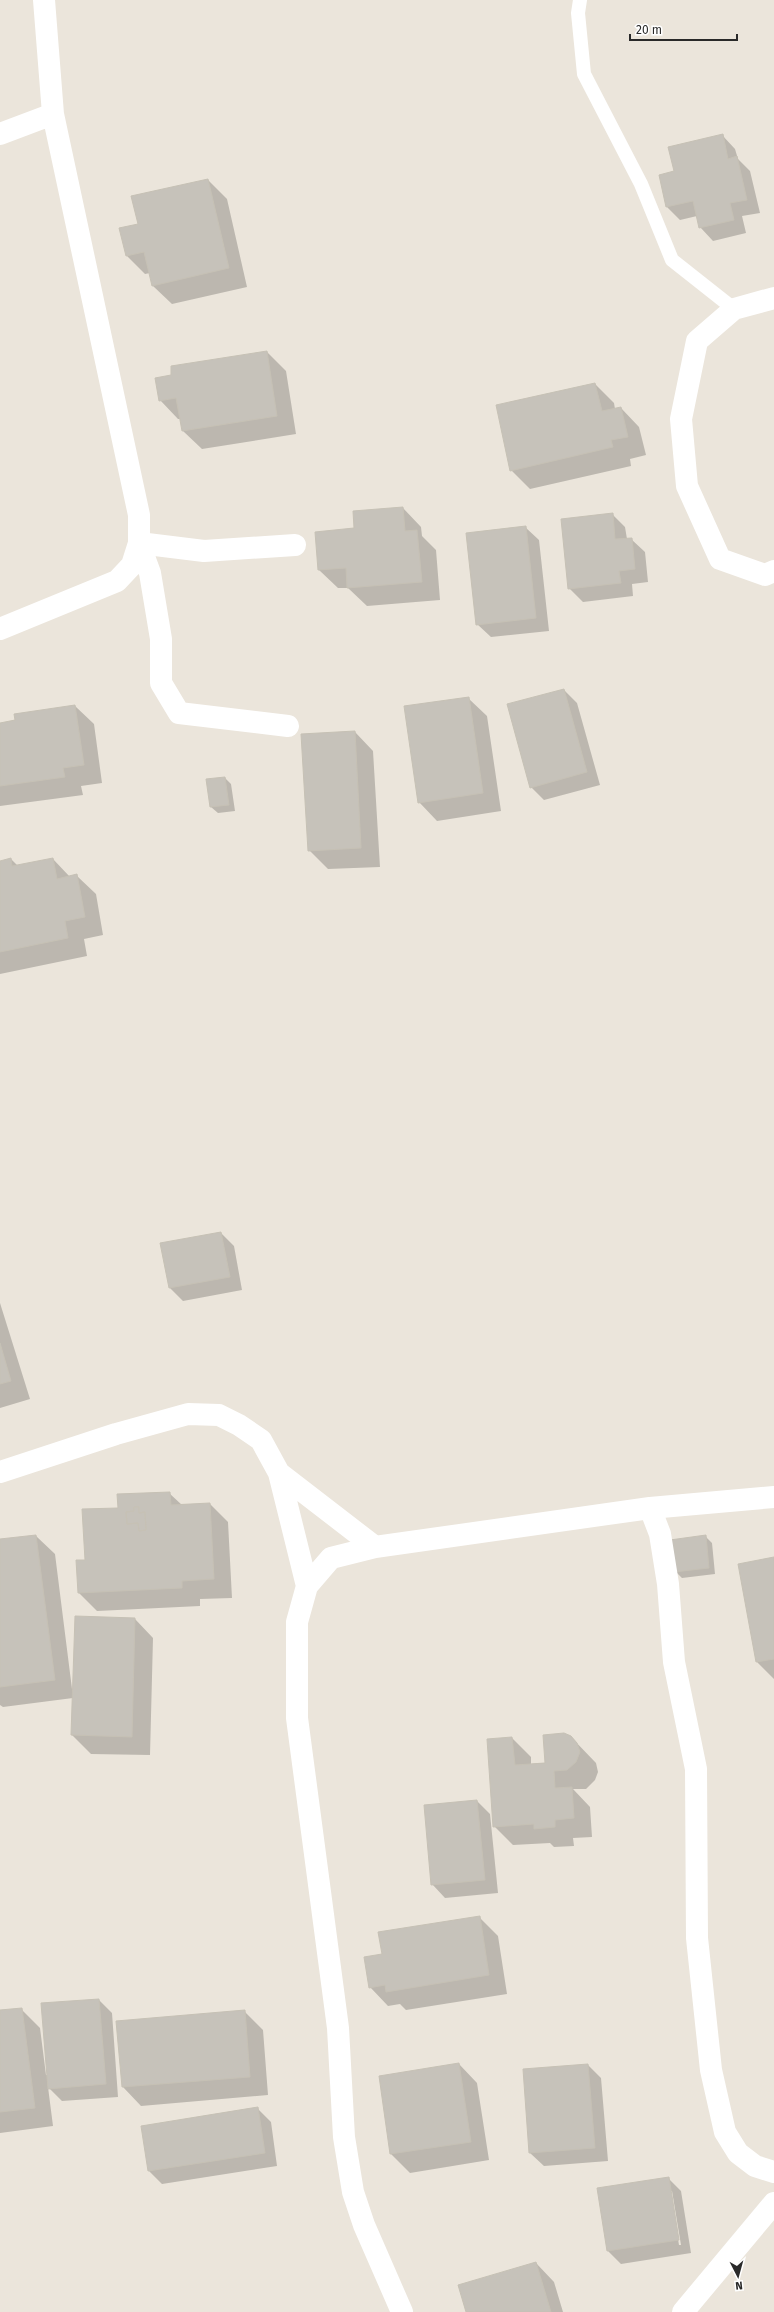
<svg xmlns="http://www.w3.org/2000/svg" width="774" height="2312" viewBox="0 0 774 2312" font-family="'Fira Sans',sans-serif">
<rect width="100%" height="100%" fill="#ebe5db"/>
<path fill="#0003" fill-rule="evenodd" d="M 722,135 L 735,149 L 738,159 L 750,171 L 760,213 L 742,216 L 746,233 L 713,241 L 700,227 L 697,216 L 680,220 L 667,207 L 675,172 Z
M 208,180 L 227,199 L 247,287 L 172,304 L 153,286 L 150,273 L 145,274 L 127,256 L 139,225 Z
M 267,352 L 286,371 L 296,434 L 202,449 L 183,431 L 181,419 L 178,419 L 160,400 L 173,376 Z
M 595,384 L 614,403 L 615,409 L 621,408 L 639,427 L 646,455 L 630,459 L 631,466 L 530,489 L 511,470 Z
M 403,508 L 421,527 L 422,536 L 436,550 L 440,600 L 367,606 L 348,588 L 338,588 L 319,570 L 355,529 Z
M 612,514 L 625,527 L 627,539 L 631,539 L 645,552 L 648,582 L 632,584 L 633,596 L 583,602 L 569,588 Z
M 525,527 L 539,540 L 549,631 L 491,637 L 477,624 Z
M 564,690 L 577,703 L 600,785 L 544,800 L 531,787 Z
M 468,698 L 487,716 L 501,811 L 437,821 L 419,802 Z
M 75,706 L 94,724 L 102,783 L 81,786 L 83,795 L 0,806 L 0,724 Z
M 355,732 L 373,751 L 380,867 L 328,869 L 309,850 Z
M 225,778 L 231,784 L 235,811 L 218,813 L 211,807 Z
M 11,859 L 18,866 L 53,859 L 70,877 L 77,876 L 96,894 L 103,935 L 84,939 L 87,956 L 0,974 L 0,862 Z
M 221,1233 L 234,1246 L 242,1290 L 183,1301 L 169,1287 Z
M 0,1303 L 30,1399 L 0,1408 Z
M 169,1493 L 182,1505 L 210,1504 L 228,1522 L 232,1598 L 200,1599 L 200,1606 L 97,1611 L 79,1593 L 86,1561 Z
M 36,1536 L 55,1554 L 72,1689 L 135,1619 L 153,1638 L 150,1755 L 91,1754 L 72,1735 L 73,1698 L 3,1707 L 0,1705 L 0,1540 Z
M 705,1536 L 712,1543 L 715,1574 L 682,1578 L 675,1571 Z
M 774,1558 L 774,1679 L 757,1662 Z
M 571,1737 L 596,1763 L 598,1772 L 595,1780 L 586,1789 L 573,1789 L 590,1807 L 592,1837 L 573,1838 L 574,1846 L 554,1847 L 550,1843 L 513,1845 L 494,1826 L 512,1738 L 531,1757 L 531,1764 L 546,1763 Z
M 477,1801 L 490,1814 L 498,1893 L 445,1898 L 432,1884 Z
M 479,1917 L 498,1936 L 507,1994 L 406,2010 L 400,2004 L 388,2006 L 370,1987 L 383,1955 Z
M 99,2000 L 112,2013 L 118,2097 L 62,2101 L 48,2087 L 53,2126 L 0,2133 L 0,2011 L 21,2009 L 40,2028 L 46,2075 L 48,2075 Z
M 244,2011 L 263,2030 L 268,2095 L 141,2106 L 123,2087 Z
M 459,2064 L 477,2083 L 489,2160 L 410,2173 L 391,2154 L 380,2077 Z
M 588,2065 L 601,2078 L 608,2161 L 544,2166 L 530,2153 L 524,2070 Z
M 257,2108 L 271,2122 L 277,2166 L 162,2184 L 149,2171 Z
M 668,2178 L 681,2191 L 691,2253 L 621,2264 L 608,2251 L 598,2189 ZM 670,2191 L 672,2191 L 681,2245 L 679,2245 Z
M 536,2263 L 554,2282 L 563,2312 L 467,2312 Z"/>
<path fill="#c6c2ba" stroke="#c6c1b5" fill-rule="evenodd" d="M 723,134 L 728,159 L 737,156 L 747,200 L 730,203 L 734,220 L 699,228 L 693,201 L 666,207 L 659,175 L 674,171 L 668,147 Z
M 208,179 L 229,268 L 152,286 L 144,252 L 126,256 L 119,228 L 138,224 L 131,196 Z
M 267,351 L 277,416 L 182,431 L 176,398 L 159,401 L 155,378 L 171,375 L 171,366 Z
M 595,383 L 602,411 L 621,407 L 628,437 L 611,440 L 613,447 L 510,471 L 496,405 Z
M 403,507 L 405,531 L 417,530 L 422,582 L 347,588 L 346,568 L 318,570 L 315,532 L 354,528 L 353,511 Z
M 613,513 L 615,539 L 632,538 L 635,569 L 619,571 L 621,583 L 568,589 L 561,519 Z
M 526,526 L 536,618 L 476,625 L 466,533 Z
M 564,689 L 587,772 L 530,788 L 507,704 Z
M 469,697 L 483,793 L 418,803 L 404,706 Z
M 75,705 L 84,765 L 63,768 L 65,777 L 0,786 L 0,723 L 15,720 L 14,714 Z
M 355,731 L 361,848 L 308,851 L 301,734 Z
M 225,777 L 229,805 L 210,807 L 206,779 Z
M 11,858 L 12,866 L 53,858 L 57,879 L 77,874 L 85,917 L 65,921 L 68,938 L 0,952 L 0,861 Z
M 221,1232 L 230,1277 L 169,1288 L 160,1243 Z
M 0,1343 L 11,1381 L 0,1384 Z
M 170,1492 L 171,1505 L 210,1503 L 214,1579 L 182,1581 L 182,1588 L 78,1593 L 76,1560 L 85,1560 L 82,1509 L 118,1508 L 117,1494 ZM 134,1507 L 139,1507 L 139,1513 L 145,1512 L 146,1530 L 139,1531 L 138,1523 L 127,1524 L 126,1512 L 134,1511 Z
M 134,1507 L 139,1507 L 139,1513 L 145,1512 L 146,1530 L 139,1531 L 138,1523 L 127,1524 L 126,1512 L 134,1511 Z
M 36,1535 L 55,1680 L 0,1687 L 0,1539 Z
M 706,1535 L 709,1568 L 674,1572 L 670,1540 Z
M 774,1557 L 774,1659 L 756,1662 L 738,1564 Z
M 75,1616 L 135,1618 L 132,1737 L 71,1735 Z
M 564,1733 L 571,1736 L 577,1743 L 580,1752 L 576,1762 L 567,1770 L 554,1771 L 555,1788 L 572,1787 L 574,1818 L 555,1820 L 555,1827 L 534,1829 L 534,1824 L 493,1827 L 487,1739 L 512,1737 L 515,1765 L 545,1763 L 543,1735 Z
M 477,1800 L 485,1880 L 431,1885 L 424,1805 Z
M 480,1916 L 489,1975 L 386,1992 L 385,1985 L 369,1988 L 364,1957 L 382,1954 L 378,1932 Z
M 99,1999 L 106,2084 L 48,2089 L 41,2003 Z
M 22,2008 L 35,2108 L 0,2112 L 0,2010 Z
M 245,2010 L 250,2077 L 122,2087 L 116,2021 Z
M 459,2063 L 471,2142 L 390,2154 L 379,2076 Z
M 588,2064 L 595,2148 L 529,2153 L 523,2069 Z
M 258,2107 L 265,2153 L 148,2171 L 141,2126 Z
M 669,2177 L 679,2240 L 607,2251 L 597,2188 Z
M 536,2262 L 551,2312 L 466,2312 L 458,2285 Z"/>
<g fill="none" stroke-linecap="round" stroke-linejoin="round">
<path stroke="#fff" stroke-width="14" d="M 580,0 L 578,13 L 584,74 L 641,184 L 672,260 L 734,309"/>
<path stroke="#fff" stroke-width="22" d="M 0,134 L 53,114
M 774,298 L 734,309 L 697,341 L 681,419 L 687,486 L 720,559 L 765,575 L 774,571
M 0,629 L 117,581 L 132,565 L 139,543 L 139,515 L 53,114 L 44,0
M 288,726 L 179,713 L 161,683 L 161,639 L 150,573 L 139,543 L 204,551 L 295,545
M 0,1472 L 116,1434 L 188,1414 L 219,1415 L 239,1425 L 261,1440 L 279,1473 L 375,1547
M 279,1473 L 307,1586
M 650,1508 L 660,1534 L 668,1584 L 674,1662 L 696,1769 L 697,1938 L 711,2070 L 725,2132 L 738,2153 L 755,2166 L 774,2172
M 402,2312 L 364,2225 L 353,2192 L 344,2137 L 338,2028 L 297,1718 L 297,1622 L 307,1586 L 331,1558 L 375,1547 L 650,1508 L 774,1497
M 683,2312 L 774,2203"/>
</g>
<g transform="translate(738 2276) rotate(174)" stroke="#ffffff" stroke-width="3" paint-order="stroke">
<path d="M0-3L7 15L0 10L-7 15Z" fill="#292929"/>
<text y="-6" font-size="11" font-weight="bold" text-anchor="middle" fill="#292929">N</text>
</g>
<path d="M630 34v6h107v-6" fill="none" stroke="#292929" stroke-width="2"/>
<text x="636" y="34" font-size="12" fill="#292929" stroke="#ffffff" stroke-width="3" paint-order="stroke">20 m</text>
</svg>
